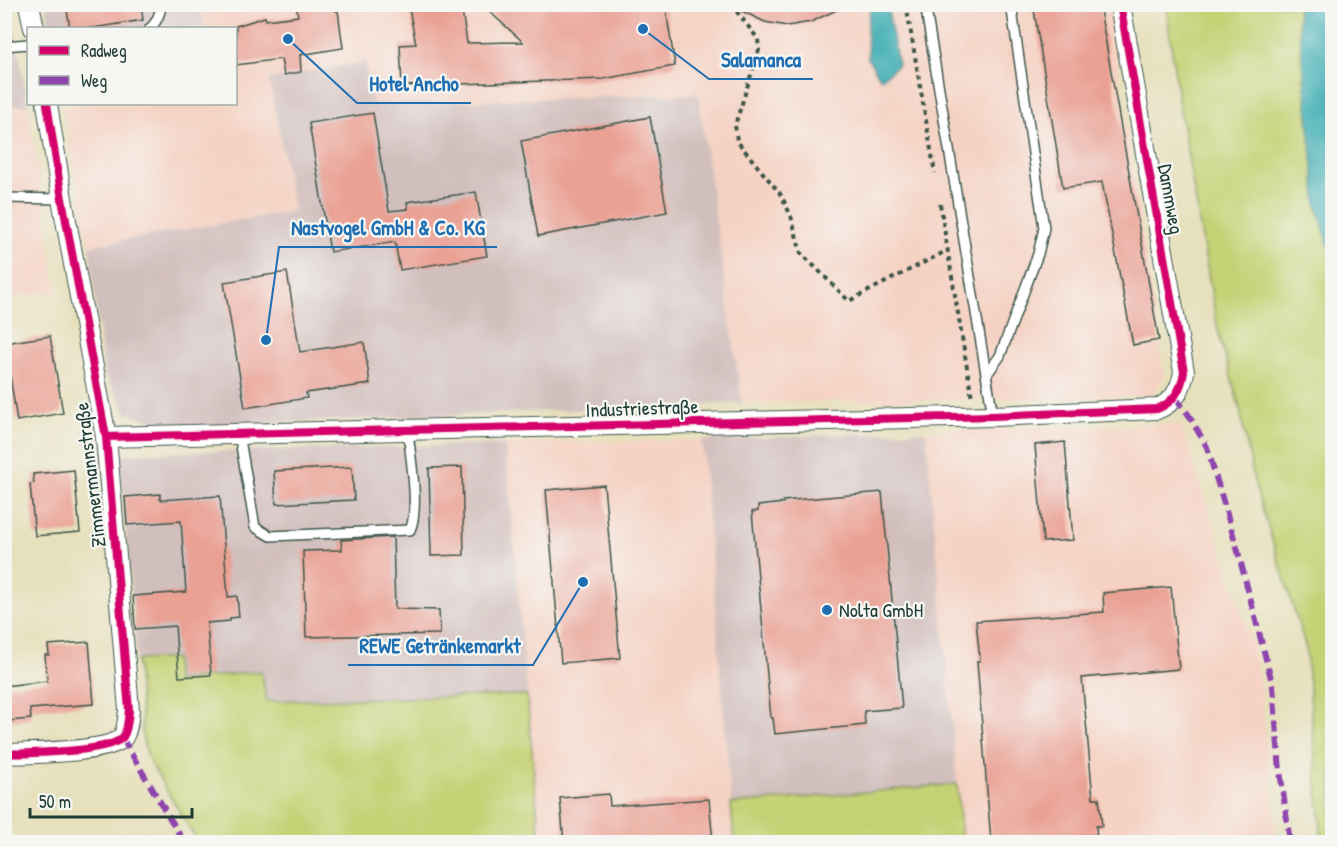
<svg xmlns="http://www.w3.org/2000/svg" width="1337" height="847" viewBox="0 0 1337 847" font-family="'Patrick Hand',sans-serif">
<rect width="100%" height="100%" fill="#f6f6f2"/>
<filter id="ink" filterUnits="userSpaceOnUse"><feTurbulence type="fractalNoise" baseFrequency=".0167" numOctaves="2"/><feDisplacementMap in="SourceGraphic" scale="12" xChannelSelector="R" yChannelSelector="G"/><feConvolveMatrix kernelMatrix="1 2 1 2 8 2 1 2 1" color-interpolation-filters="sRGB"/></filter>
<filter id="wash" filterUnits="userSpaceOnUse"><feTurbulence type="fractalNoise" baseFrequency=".008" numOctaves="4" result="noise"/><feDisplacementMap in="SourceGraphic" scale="24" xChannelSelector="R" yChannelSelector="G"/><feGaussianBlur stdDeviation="1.35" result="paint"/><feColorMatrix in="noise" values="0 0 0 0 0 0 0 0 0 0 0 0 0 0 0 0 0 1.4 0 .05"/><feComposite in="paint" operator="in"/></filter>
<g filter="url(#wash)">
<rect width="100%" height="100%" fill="#e7e0bd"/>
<path fill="#f5d2c3" d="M 200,5 L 1109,5 L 1164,378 L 1151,396 L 742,403 L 698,94 L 373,104 L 269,80 L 294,212 L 89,246 L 63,107 L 89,104 L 236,104 L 236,28 L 204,28 Z
M 28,106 L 57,292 L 5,297 L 4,107 Z
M 1181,424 L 1253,647 L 1259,679 L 1278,842 L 962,842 L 926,431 Z
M 702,440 L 734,842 L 540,842 L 505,444 Z"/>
<path fill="#d1bfbd" d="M 4,5 L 10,5 L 28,106 L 5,106 Z
M 46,5 L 200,5 L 204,28 L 50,28 Z
M 365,62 L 373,104 L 698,94 L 742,403 L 169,427 L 127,413 L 104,374 L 89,246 L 294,211 L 269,79 Z
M 926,431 L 957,784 L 731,804 L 702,440 Z
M 505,444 L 527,695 L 266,701 L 261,671 L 176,681 L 175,658 L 137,660 L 119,454 Z"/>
<path fill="#c4d274" stroke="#728854" stroke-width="1.5" d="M 1166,5 L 1297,5 L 1317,205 L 1332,256 L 1332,842 L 1322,842 L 1306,648 L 1255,485 L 1239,405 L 1218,331 L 1178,98 Z
M 175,658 L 176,681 L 261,671 L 267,701 L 527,695 L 540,842 L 198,842 L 150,763 L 143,741 L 137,660 Z
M 957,784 L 962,842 L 734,842 L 731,804 Z"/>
<path fill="#3aacb2" stroke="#2c7473" stroke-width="1.5" d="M 871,5 L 887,5 L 898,65 L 881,79 L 868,59 L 867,28 Z
M 1297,5 L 1332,5 L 1332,256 L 1317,205 Z"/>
<g id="blocks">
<path fill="#eaa194" d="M 66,4 L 141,4 L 143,20 L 93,28 L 70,28 Z
M 296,4 L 335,4 L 336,11 L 338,11 L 343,48 L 300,55 L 301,72 L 284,75 L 281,59 L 236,65 L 236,26 L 265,17 L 266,20 L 298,16 Z
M 408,4 L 461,4 L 467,43 L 523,42 L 481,4 L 665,4 L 675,66 L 603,79 L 402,86 L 400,45 L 416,44 Z
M 727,4 L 849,4 L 811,22 L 787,26 L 765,22 Z
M 1033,4 L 1099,4 L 1159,340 L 1133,345 L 1102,182 L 1063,188 Z
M 373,113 L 389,211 L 408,209 L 407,202 L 476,192 L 487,256 L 400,270 L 395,242 L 330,252 L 309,123 Z
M 650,117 L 667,212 L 538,236 L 521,141 Z
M 287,272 L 300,352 L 364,342 L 370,384 L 306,393 L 307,398 L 245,408 L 224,282 Z
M 50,336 L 63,413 L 17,421 L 5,343 Z
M 1065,442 L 1073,540 L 1043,542 L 1035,445 Z
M 352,467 L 354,500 L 276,504 L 274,471 Z
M 462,467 L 464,555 L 431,556 L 429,468 Z
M 74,470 L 80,532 L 35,536 L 30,484 L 34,483 L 33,474 Z
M 604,485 L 620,658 L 561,663 L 546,490 Z
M 882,492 L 902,708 L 864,711 L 865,725 L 775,734 L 773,718 L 771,718 L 752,512 L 758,511 L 758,506 L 783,503 L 783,501 Z
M 160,494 L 160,500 L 220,496 L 228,597 L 237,596 L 239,617 L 230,618 L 230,621 L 207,623 L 211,675 L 179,677 L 175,626 L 135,629 L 133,596 L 186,592 L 181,521 L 127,525 L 125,497 Z
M 393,537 L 395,609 L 439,610 L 440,634 L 306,637 L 303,551 L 342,550 L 341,540 Z
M 1171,587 L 1179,669 L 1082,678 L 1093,798 L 1099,798 L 1102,826 L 1096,826 L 1097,843 L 991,843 L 977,661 L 980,661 L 976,621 L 1104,612 L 1103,593 Z
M 89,642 L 94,704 L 30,709 L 31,719 L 8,721 L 8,717 L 4,717 L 4,686 L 47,681 L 45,655 L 49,655 L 48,645 Z
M 609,794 L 610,806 L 709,799 L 713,843 L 564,843 L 560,798 Z"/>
</g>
</g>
<g filter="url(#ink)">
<use href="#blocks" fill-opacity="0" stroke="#3d5549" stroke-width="1.5"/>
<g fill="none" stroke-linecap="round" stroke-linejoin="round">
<defs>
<path id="lane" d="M 925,4 L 993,416
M 150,28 C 156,24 161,12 161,4
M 4,46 L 28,44
M 4,198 L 62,199
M 987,374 L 1000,356 L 1038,254 L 1044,228 L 1011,4
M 239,434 L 255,527 L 270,536 L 410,530 C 420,509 410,455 408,431"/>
<path id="street" d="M 29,4 L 34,28
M 106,437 L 993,416 L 1157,409 C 1174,402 1181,390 1184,372 L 1120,4
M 4,754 C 27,753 110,753 123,737 C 128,729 128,719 129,710 L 106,437 L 62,199 L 47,104"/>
</defs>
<use href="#lane" stroke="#3d5549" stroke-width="12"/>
<use href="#street" stroke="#3d5549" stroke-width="22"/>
<path stroke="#3d5549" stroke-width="4" stroke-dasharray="4.5 4.5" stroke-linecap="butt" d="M 731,4 L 758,39 L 759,50 L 735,125 L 737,141 L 781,195 L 791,216 L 801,253 L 849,301 L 948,250
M 906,4 L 935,173
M 940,204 L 972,398"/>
<use href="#lane" stroke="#fff" stroke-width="9"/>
<use href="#street" stroke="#fff" stroke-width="20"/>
<path stroke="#8e44ad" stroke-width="6" stroke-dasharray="12 6" stroke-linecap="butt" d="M 1175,397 L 1188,414 L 1207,447 L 1237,548 L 1273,686 L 1280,771 L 1290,842
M 122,738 L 184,842"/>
<defs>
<path id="cycleway" d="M 106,437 L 993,416 L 1157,409 C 1174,402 1181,390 1184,372 L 1120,4
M 4,754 C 27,753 110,753 123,737 C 128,729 128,719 129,710 L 106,437 L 62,199 L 47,104"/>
</defs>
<use href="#cycleway" stroke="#f6f6f2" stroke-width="11"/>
<use href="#cycleway" stroke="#d6006c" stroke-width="8"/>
</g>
</g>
<circle fill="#1f6fb2" stroke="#f6f6f2" stroke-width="2" cx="827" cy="610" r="6"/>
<g text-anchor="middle" stroke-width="4.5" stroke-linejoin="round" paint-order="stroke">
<g font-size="20" fill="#1f3d34" stroke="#f6f6f2">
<text transform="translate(1171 199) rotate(80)" y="7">Dammweg</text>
<text transform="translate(642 408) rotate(-2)" y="7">Industriestraße</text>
<text transform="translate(90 475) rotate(-97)" y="7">Zimmermannstraße</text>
</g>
<g font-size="20" fill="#1f3d34" stroke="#f6f6f2" text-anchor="start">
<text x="839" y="617">Nolta GmbH</text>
</g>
</g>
<path fill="none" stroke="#1f6fb2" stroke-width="2" d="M643 29L709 79H813M288 39L357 103H471M266 340L279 247H497M583 582L533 665H348"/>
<g fill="#1f6fb2" stroke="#f6f6f2" stroke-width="2">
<circle cx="643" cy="29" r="6"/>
<circle cx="288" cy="39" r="6"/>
<circle cx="266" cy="340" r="6"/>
<circle cx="583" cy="582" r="6"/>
</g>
<g font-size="21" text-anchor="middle" font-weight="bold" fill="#1f6fb2" stroke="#f6f6f2" stroke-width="4.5" stroke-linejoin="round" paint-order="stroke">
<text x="761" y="67">Salamanca</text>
<text x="414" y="91">Hotel Ancho</text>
<text x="388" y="235">Nastvogel GmbH &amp; Co. KG</text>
<text x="440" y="653">REWE Getränkemarkt</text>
</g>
<rect width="1337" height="847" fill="none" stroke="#f6f6f2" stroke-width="24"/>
<rect x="27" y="27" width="210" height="78" fill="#f6f6f2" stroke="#a0aca6" stroke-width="1.5"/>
<rect x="39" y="46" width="30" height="9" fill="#d6006c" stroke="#a0aca6" stroke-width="1.5"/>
<text x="81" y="57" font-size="18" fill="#1f3d34">Radweg</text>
<rect x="39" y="76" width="30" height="9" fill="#8e44ad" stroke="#a0aca6" stroke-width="1.5"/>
<text x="81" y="87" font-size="18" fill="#1f3d34">Weg</text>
<path d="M30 808v9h162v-9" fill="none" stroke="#1f3d34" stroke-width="3"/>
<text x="39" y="808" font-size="18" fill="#1f3d34" stroke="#f6f6f2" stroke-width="4.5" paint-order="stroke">50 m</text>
</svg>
